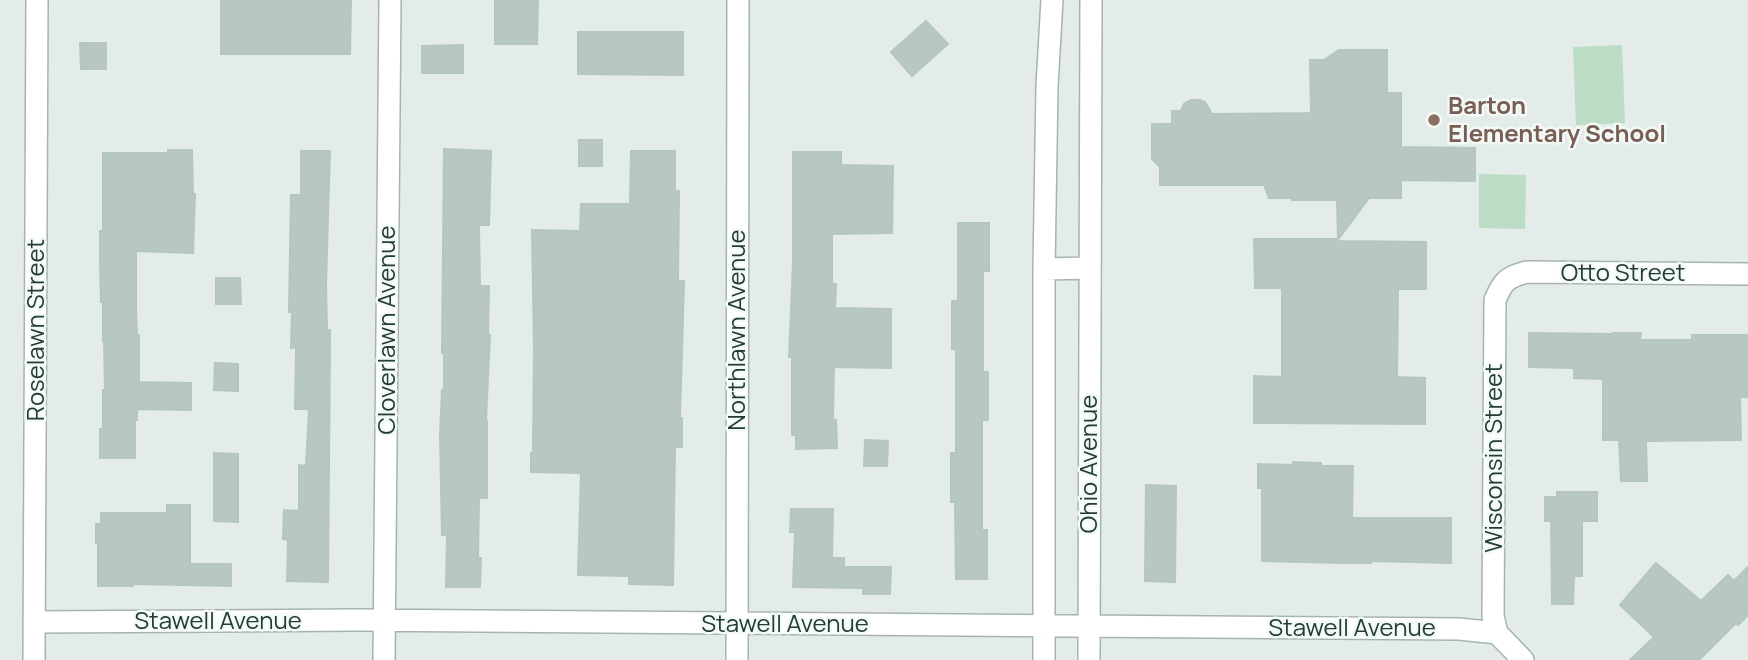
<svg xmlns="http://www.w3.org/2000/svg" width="1748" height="660" viewBox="0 0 1748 660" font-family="Manrope,sans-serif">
<rect width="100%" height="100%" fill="#e3ece8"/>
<path fill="#bcdcc6" d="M 1622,45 L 1625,123 L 1576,125 L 1573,47 Z
M 1479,174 L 1526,175 L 1525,229 L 1479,228 Z"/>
<path fill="#b8c7c1" stroke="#b5c6bf" stroke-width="2" d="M 221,0 L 351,0 L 350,54 L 221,54 Z
M 495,0 L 538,0 L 537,44 L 495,44 Z
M 926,21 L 948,44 L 912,76 L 891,52 Z
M 578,32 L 683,32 L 683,75 L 578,74 Z
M 80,43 L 106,43 L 106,69 L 81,69 Z
M 463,45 L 463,73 L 422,73 L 422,46 Z
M 1339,50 L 1387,50 L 1387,93 L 1401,93 L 1401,147 L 1475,148 L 1475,181 L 1401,180 L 1401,198 L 1369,198 L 1337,241 L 1426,242 L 1426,289 L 1398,289 L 1397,377 L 1425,378 L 1425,424 L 1254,423 L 1254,376 L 1282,377 L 1282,288 L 1255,288 L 1254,239 L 1338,239 L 1337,200 L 1292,200 L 1292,198 L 1269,198 L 1264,185 L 1160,185 L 1160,167 L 1152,159 L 1152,124 L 1172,124 L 1172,111 L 1181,111 L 1184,104 L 1191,100 L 1200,100 L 1205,102 L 1212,114 L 1311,113 L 1310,60 L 1324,60 Z
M 579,140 L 602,140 L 602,166 L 579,166 Z
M 444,149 L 491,151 L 489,225 L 479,225 L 480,286 L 489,286 L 488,335 L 490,335 L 486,421 L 487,421 L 487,498 L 479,498 L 478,558 L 481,558 L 480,587 L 446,587 L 447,535 L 442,535 L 440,435 L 442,390 L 444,391 L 444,353 L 442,353 Z
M 168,150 L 192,150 L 193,194 L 195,194 L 193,253 L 136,251 L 136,311 L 137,335 L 139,335 L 139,382 L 191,383 L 191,410 L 137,409 L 137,420 L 135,420 L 135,458 L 100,458 L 100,429 L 103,429 L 103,390 L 105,390 L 104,341 L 103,341 L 103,302 L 101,302 L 100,261 L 100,231 L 103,231 L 103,153 L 168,153 Z
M 301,151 L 330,151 L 326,284 L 327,330 L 330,330 L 330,341 L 328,582 L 287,581 L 288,540 L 283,539 L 284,510 L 299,511 L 299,465 L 306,466 L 309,409 L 295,409 L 296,347 L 291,348 L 292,312 L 289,312 L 291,195 L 301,195 Z
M 631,151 L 675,151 L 675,191 L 679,191 L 678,281 L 684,281 L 680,418 L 682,418 L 682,447 L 675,447 L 673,585 L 629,584 L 629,576 L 578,575 L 581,473 L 531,472 L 531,453 L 533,453 L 534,349 L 532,230 L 580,231 L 581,204 L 630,204 Z
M 793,152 L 841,152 L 841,165 L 893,166 L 892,233 L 832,234 L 832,284 L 836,284 L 835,308 L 891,309 L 891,368 L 834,367 L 833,420 L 836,420 L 837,448 L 796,449 L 796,435 L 792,435 L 792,357 L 789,357 L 793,263 Z
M 958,223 L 989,223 L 989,271 L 983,271 L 983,372 L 988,372 L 988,420 L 982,420 L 982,530 L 987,530 L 987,579 L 956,579 L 955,502 L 951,502 L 951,453 L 956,453 L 956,349 L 952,349 L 952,301 L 958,301 Z
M 216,278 L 240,278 L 241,304 L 216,304 Z
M 1529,333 L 1613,334 L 1613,333 L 1641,333 L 1640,340 L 1692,340 L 1692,335 L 1748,335 L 1748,397 L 1740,397 L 1741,440 L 1646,441 L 1647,481 L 1621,481 L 1619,440 L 1603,440 L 1603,379 L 1574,378 L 1574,368 L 1529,367 Z
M 215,363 L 238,364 L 238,391 L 214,390 Z
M 865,440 L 888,441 L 887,466 L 864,466 Z
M 214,453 L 238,454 L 238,522 L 214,521 Z
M 1293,462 L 1321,463 L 1321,466 L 1353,466 L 1352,518 L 1451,518 L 1451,563 L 1371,561 L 1371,563 L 1343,563 L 1262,561 L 1262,488 L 1258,488 L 1258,464 L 1293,465 Z
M 1146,485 L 1176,486 L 1175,582 L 1145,581 Z
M 1557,492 L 1597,492 L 1597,521 L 1582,521 L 1582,576 L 1574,576 L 1573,604 L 1552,604 L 1551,521 L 1545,521 L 1545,497 L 1557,497 Z
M 167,505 L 190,505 L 190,564 L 231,564 L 231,586 L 133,584 L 133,586 L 98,586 L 98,543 L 96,543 L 96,524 L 101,524 L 101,513 L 167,513 Z
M 791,509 L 833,509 L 832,558 L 844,558 L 844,567 L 891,567 L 890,594 L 863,594 L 863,588 L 793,587 L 795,532 L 790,532 Z
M 1656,563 L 1701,601 L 1728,575 L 1734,581 L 1748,567 L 1748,615 L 1738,625 L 1736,623 L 1699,660 L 1630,660 L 1654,637 L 1620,605 Z"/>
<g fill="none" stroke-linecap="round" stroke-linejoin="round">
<defs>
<path id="minor" d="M 1044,269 L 1090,268
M 35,622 L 357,620 L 1459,629 L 1497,633 L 1523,660
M 1497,633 L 1493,616 L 1495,300 C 1503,281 1507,277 1527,272 L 1748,274
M 34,660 L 37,0
M 384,660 L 390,0
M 737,660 L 738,0
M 1044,660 L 1044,269 L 1047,86 L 1052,0
M 1089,660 L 1091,0"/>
</defs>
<use href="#minor" stroke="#a6b4af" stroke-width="24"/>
<use href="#minor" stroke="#fff" stroke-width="21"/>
</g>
<circle fill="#8d6e63" stroke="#f3f9f6" stroke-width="2.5" cx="1434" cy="120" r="7"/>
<g text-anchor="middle" stroke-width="5" stroke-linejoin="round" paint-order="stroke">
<g font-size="24" font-weight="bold" fill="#785e54" stroke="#f3f9f6" text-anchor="start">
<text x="1448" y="114">Barton<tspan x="1448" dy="28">Elementary School</tspan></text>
</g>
<g font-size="24" fill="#233d36" stroke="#f3f9f6">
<text x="1623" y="281">Otto Street</text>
<text transform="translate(36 330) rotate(-90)" y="8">Roselawn Street</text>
<text transform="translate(387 330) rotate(-90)" y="8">Cloverlawn Avenue</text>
<text transform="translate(737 330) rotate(-90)" y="8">Northlawn Avenue</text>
<text transform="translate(1494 458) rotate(-90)" y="8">Wisconsin Street</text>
<text transform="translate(1089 464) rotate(-90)" y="8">Ohio Avenue</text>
<text x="218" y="629">Stawell Avenue</text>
<text x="785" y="632">Stawell Avenue</text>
<text x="1352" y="636">Stawell Avenue</text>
</g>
</g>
</svg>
